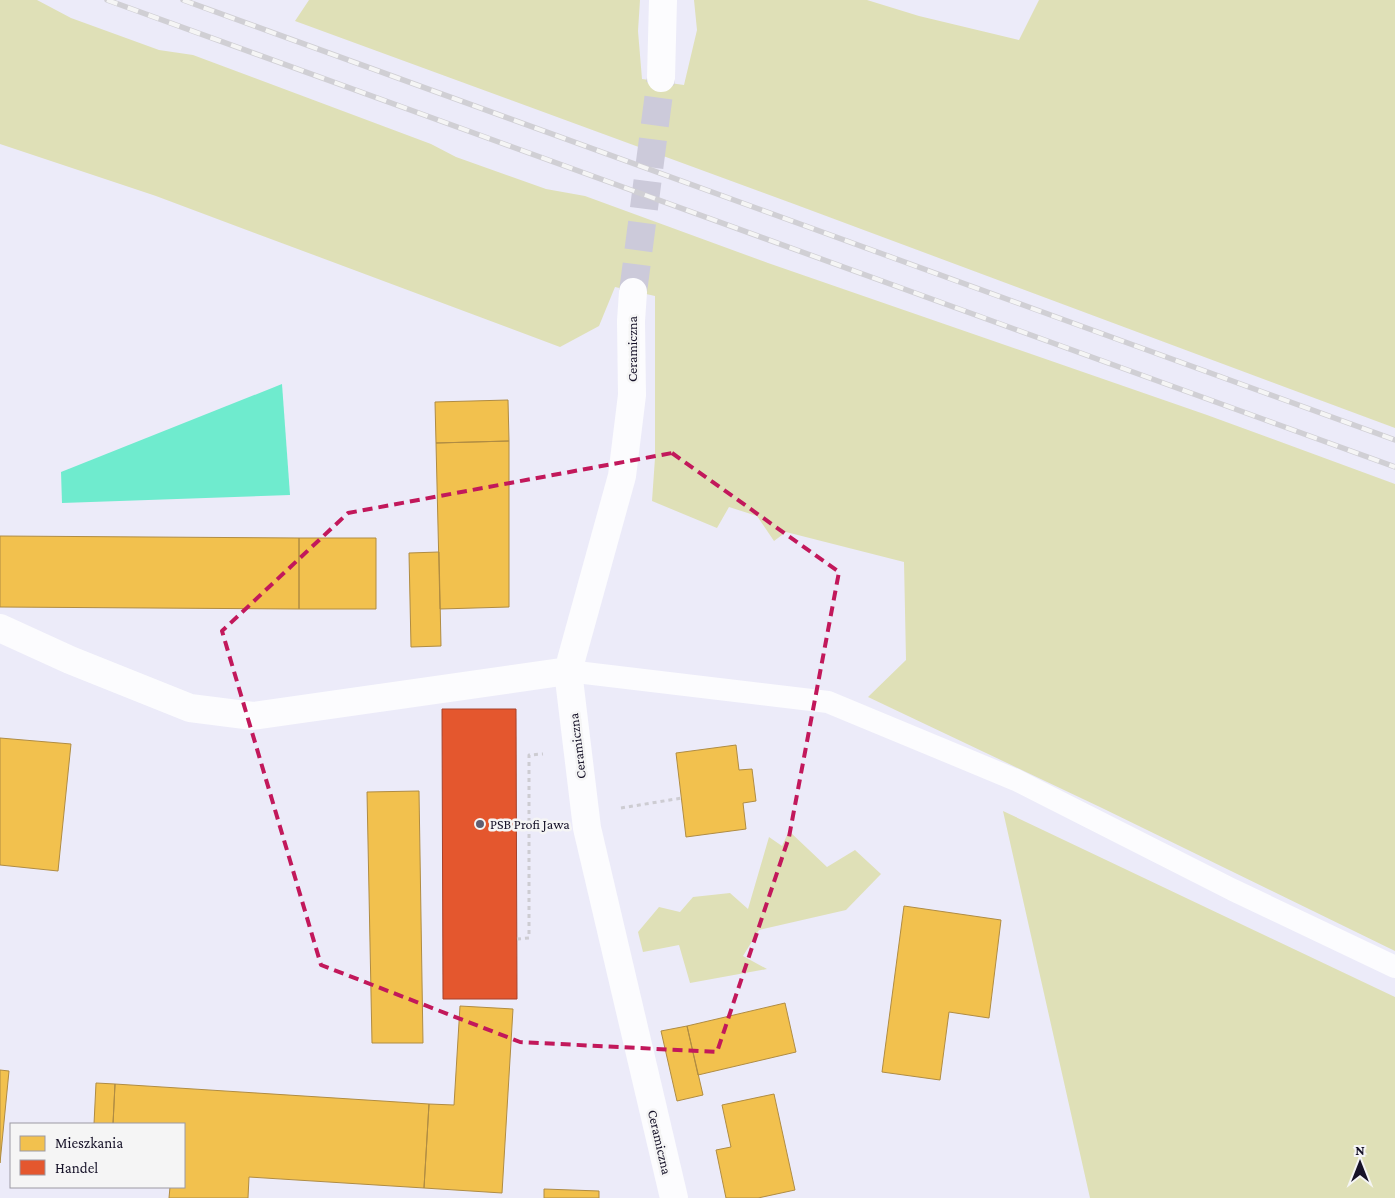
<svg xmlns="http://www.w3.org/2000/svg" width="1395" height="1198" viewBox="0 0 1395 1198" font-family="'Crimson Pro',serif">
<rect width="100%" height="100%" fill="#ecebf9"/>
<path fill="#dfe0b7" d="M 0,0 L 37,0 L 71,18 L 159,50 L 193,55 L 431,144 L 456,157 L 546,189 L 585,196 L 768,263 L 1207,415 L 1395,484 L 1395,951 L 1102,808 L 868,697 L 906,660 L 904,562 L 786,532 L 774,541 L 757,516 L 729,507 L 717,528 L 652,501 L 655,458 L 655,296 L 615,287 L 599,326 L 560,347 L 156,196 L 0,144 Z
M 309,0 L 640,0 L 638,31 L 642,79 L 684,85 L 697,30 L 694,0 L 867,0 L 919,16 L 1019,40 L 1039,0 L 1395,0 L 1395,428 L 794,204 L 295,21 Z
M 1003,811 L 1395,997 L 1395,1198 L 1090,1198 Z
M 789,831 L 827,867 L 855,850 L 881,874 L 846,910 L 759,930 L 743,956 L 767,969 L 690,983 L 679,945 L 643,952 L 638,932 L 659,907 L 680,912 L 693,897 L 730,893 L 748,909 L 769,837 L 782,846 Z"/>
<path fill="#6febce" d="M 282,384 L 290,495 L 62,503 L 61,472 Z"/>
<path fill="#f2c14e" stroke="#b08c43" d="M 508,400 L 509,441 L 436,443 L 435,402 Z
M 509,441 L 509,607 L 440,609 L 436,443 Z
M 0,536 L 299,538 L 299,609 L 0,607 Z
M 299,538 L 376,538 L 376,609 L 299,609 Z
M 439,552 L 441,646 L 411,647 L 409,553 Z
M 0,738 L 71,744 L 58,871 L 0,865 Z
M 736,745 L 739,770 L 752,769 L 756,801 L 743,803 L 746,829 L 686,837 L 676,753 Z
M 419,791 L 423,1043 L 372,1043 L 367,792 Z
M 904,906 L 1001,920 L 989,1018 L 949,1012 L 940,1080 L 882,1072 Z
M 785,1003 L 796,1052 L 698,1075 L 687,1026 Z
M 460,1006 L 513,1009 L 502,1193 L 424,1188 L 429,1104 L 454,1105 Z
M 687,1026 L 703,1095 L 677,1101 L 661,1031 Z
M 0,1070 L 9,1071 L 0,1163 Z
M 96,1083 L 115,1084 L 113,1124 L 94,1124 Z
M 115,1084 L 429,1104 L 424,1188 L 249,1177 L 248,1198 L 169,1198 L 170,1187 L 184,1187 L 184,1124 L 113,1124 Z
M 774,1094 L 795,1190 L 758,1198 L 726,1198 L 716,1150 L 731,1147 L 722,1105 Z
M 544,1189 L 599,1191 L 599,1198 L 544,1198 Z"/>
<path fill="#e4572e" stroke="#a6422c" d="M 442,709 L 516,709 L 517,999 L 443,999 Z"/>
<g fill="none" stroke-linecap="round" stroke-linejoin="round">
<path stroke="#cccada" stroke-width="28" stroke-dasharray="28 14" stroke-linecap="butt" d="M 633,292 L 661,78"/>
<path stroke="#cdccd2" stroke-width="3" stroke-dasharray="4 4" stroke-linecap="butt" d="M 621,808 L 682,798
M 517,939 L 529,938 L 529,755 L 543,754"/>
<path stroke="#fcfcfe" stroke-width="22" d="M 568,671 L 828,702 L 1016,780 L 1233,890 L 1395,967"/>
<path stroke="#fcfcfe" stroke-width="28" d="M 0,628 L 70,660 L 190,708 L 253,716 L 568,671"/>
<path stroke="#fcfcfe" stroke-width="28" d="M 661,78 L 663,0
M 633,292 L 631,321 L 632,395 L 622,476 L 568,671 L 587,828 L 674,1198"/>
<defs>
<path id="rail" d="M 107,0 L 1395,467
M 183,0 L 1395,440"/>
</defs>
<use href="#rail" stroke="#d0cfd4" stroke-width="5.5"/>
<use href="#rail" stroke="#f5f5f5" stroke-width="4" stroke-dasharray="11" stroke-linecap="butt"/>
</g>
<path fill="none" stroke="#c2185b" stroke-width="4" stroke-dasharray="10 6" stroke-linejoin="round" d="M 672,453 L 839,572 L 789,837 L 717,1052 L 520,1042 L 321,965 L 222,631 L 348,513 Z"/>
<circle fill="#615e71" stroke="#f5f5f5" stroke-width="2" cx="480" cy="824" r="5"/>
<g text-anchor="middle" stroke-width="5" stroke-linejoin="round" paint-order="stroke">
<g font-size="14" fill="#161228" stroke="#f5f5f5">
<text transform="translate(632 349) rotate(-90)" y="5">Ceramiczna</text>
<text transform="translate(577 746) rotate(-97)" y="5">Ceramiczna</text>
<text transform="translate(660 1142) rotate(77)" y="5">Ceramiczna</text>
</g>
<g font-size="14" fill="#161228" stroke="#f5f5f5" text-anchor="start">
<text x="490" y="829">PSB Profi Jawa</text>
</g>
</g>
<rect x="10" y="1123" width="175" height="65" fill="#f5f5f5" stroke="#9c9aa3"/>
<rect x="20" y="1136" width="25" height="15" fill="#f2c14e" stroke="#9c9aa3"/>
<text x="55" y="1148" font-size="15" fill="#161228">Mieszkania</text>
<rect x="20" y="1160" width="25" height="15" fill="#e4572e" stroke="#9c9aa3"/>
<text x="55" y="1173" font-size="15" fill="#161228">Handel</text>
<g transform="translate(1360 1163)" stroke="#f5f5f5" stroke-width="4" paint-order="stroke">
<path d="M0-4L9 19L0 12L-9 19Z" fill="#161228"/>
<text y="-8" font-size="14" font-weight="bold" text-anchor="middle" fill="#161228">N</text>
</g>
</svg>
